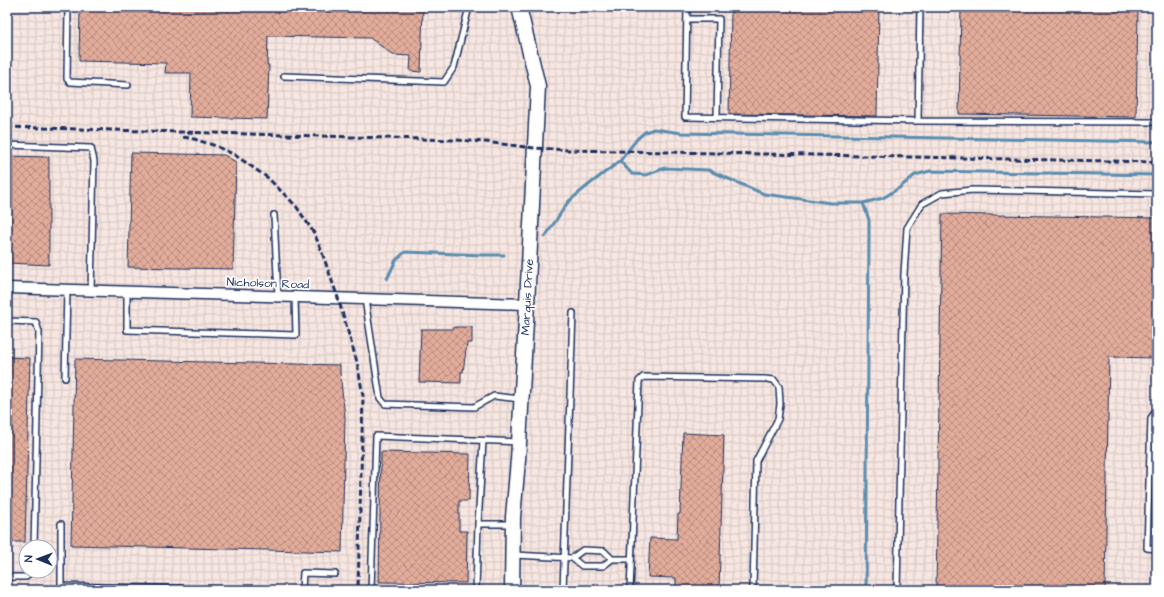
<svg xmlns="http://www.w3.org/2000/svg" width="1164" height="597" viewBox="0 0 1164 597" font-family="'Architects Daughter',sans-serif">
<defs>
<pattern id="industrial-grid" width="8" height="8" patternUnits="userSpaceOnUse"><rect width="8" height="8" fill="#f7e6e1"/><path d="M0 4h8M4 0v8" fill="none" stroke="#d3c6c3"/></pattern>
<pattern id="building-cross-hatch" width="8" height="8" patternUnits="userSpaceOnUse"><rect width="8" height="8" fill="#e3ac9a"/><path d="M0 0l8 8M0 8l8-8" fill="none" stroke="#b78c81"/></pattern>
</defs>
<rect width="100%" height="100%" fill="#fff"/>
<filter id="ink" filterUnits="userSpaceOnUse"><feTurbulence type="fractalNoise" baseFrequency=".025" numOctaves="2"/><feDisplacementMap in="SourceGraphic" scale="8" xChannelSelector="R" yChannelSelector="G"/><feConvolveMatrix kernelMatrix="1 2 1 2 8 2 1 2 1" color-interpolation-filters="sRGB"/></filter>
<g filter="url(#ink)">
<path fill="url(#industrial-grid)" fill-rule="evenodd" d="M 7,7 L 1157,7 L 1157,590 L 7,590 ZM 26,547 L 50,547 L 50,571 L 26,571 Z"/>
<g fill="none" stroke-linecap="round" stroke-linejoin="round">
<path stroke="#5a8db0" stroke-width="3" d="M 620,161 L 632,174 L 646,175 L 665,168 L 708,170 L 764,194 L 831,203 L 863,203 L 883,198 L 899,188 L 915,175 L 930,171 L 1157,175
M 863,203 L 869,220 L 869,239 L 866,590
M 545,237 L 568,202 L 591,183 L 620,161 L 637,139 L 645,132 L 654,129 L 681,133 L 1157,142
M 387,279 L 396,260 L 405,252 L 483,255 L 504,255"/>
</g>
<path fill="url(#building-cross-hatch)" stroke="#1b2f5e" d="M 80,7 L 423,7 L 421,72 L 410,71 L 411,56 L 393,55 L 370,38 L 268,36 L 267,65 L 269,65 L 267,119 L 190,117 L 191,73 L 165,73 L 166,63 L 79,61 Z
M 734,7 L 879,7 L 877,116 L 729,114 L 731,10 Z
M 961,7 L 1133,7 L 1138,10 L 1136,117 L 959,114 Z
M 131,153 L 224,155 L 236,162 L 233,269 L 128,267 Z
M 7,156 L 49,157 L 49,265 L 7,263 Z
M 942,214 L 1157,218 L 1157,358 L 1109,357 L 1105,590 L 936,590 Z
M 454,327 L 472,327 L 472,343 L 467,343 L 463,372 L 461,372 L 461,383 L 419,382 L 421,329 L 453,329 Z
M 7,357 L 30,358 L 25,542 L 7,542 Z
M 75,359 L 340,365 L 340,373 L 345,417 L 342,552 L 71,545 Z
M 683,433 L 724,435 L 719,590 L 676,590 L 676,578 L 648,577 L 650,538 L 677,539 L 678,514 L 680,514 Z
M 381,452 L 470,454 L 469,501 L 459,501 L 459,531 L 467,531 L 466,583 L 379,582 Z"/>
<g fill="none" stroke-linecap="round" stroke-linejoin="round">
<defs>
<path id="lane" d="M 68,7 L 67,79 L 70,82 L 128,85
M 687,7 L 685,117 L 918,121 L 1157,122
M 687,19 L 719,19 L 717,117
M 284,76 L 444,82 L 454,67 L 468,11 L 471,7
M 918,121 L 920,7
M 7,145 L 91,148 L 94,161 L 91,291
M 274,215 L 278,296
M 127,292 L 127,330 L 296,335 L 295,297
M 365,299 L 380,398 L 385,404 L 474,407 L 494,396 L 520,399
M 7,321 L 36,322 L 39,332 L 34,547
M 65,378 L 67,290
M 1157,410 L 1151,418 L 1147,548 L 1157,549
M 61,524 L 61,586 L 243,590
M 478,524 L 483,441
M 514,555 L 572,558 L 583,550 L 604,551 L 612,559
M 572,558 L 582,566 L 603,566 L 612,559 L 631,559
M 7,577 L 26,577 L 32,571
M 371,589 L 390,590
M 302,590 L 303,573 L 335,574
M 371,590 L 376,436 L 519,442
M 476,590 L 478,524 L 511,524
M 563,590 L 573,313
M 630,590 L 639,381 L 643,377 L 765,379 L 774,380 L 779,387 L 780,404 L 778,419 L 756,461 L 753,590
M 897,590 L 904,274 L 907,228 L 922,204 L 942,193 L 973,190 L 1157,194"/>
<path id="street" d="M 7,288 L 527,304"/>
<path id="secondary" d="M 512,590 L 513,517 L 518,460 L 527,304 L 538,86 L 519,7"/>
</defs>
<use href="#lane" stroke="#1b2f5e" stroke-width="8"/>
<use href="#street" stroke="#1b2f5e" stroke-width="13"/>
<use href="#secondary" stroke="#1b2f5e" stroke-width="17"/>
<use href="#lane" stroke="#fff" stroke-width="5"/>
<use href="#street" stroke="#fff" stroke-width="10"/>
<use href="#secondary" stroke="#fff" stroke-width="14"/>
<path stroke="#1b2f5e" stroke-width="3" stroke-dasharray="6 3" stroke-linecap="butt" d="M 7,127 L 457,140 L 485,142 L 534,148 L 569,150 L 1157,162
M 183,137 L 194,139 L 216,146 L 235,155 L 268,178 L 296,206 L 314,233 L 320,247 L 338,298 L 357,362 L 363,396 L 358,590"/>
</g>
</g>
<g text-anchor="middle" stroke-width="3.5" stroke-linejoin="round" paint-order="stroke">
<g font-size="12" fill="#1b2f5e" stroke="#fff">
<text transform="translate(268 283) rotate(2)" y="4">Nicholson Road</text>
<text transform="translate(527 297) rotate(-87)" y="4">Marquis Drive</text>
</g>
</g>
<rect width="1164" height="597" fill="none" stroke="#fff" stroke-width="24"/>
<rect x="12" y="12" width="1140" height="573" fill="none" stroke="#1b2f5e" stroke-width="1.5" filter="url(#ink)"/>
<g transform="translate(38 559) rotate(271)"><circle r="19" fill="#ffffff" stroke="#a4acbf"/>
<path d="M0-3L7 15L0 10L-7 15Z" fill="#1b2f5e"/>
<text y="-6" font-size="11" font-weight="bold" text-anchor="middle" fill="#1b2f5e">N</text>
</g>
</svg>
